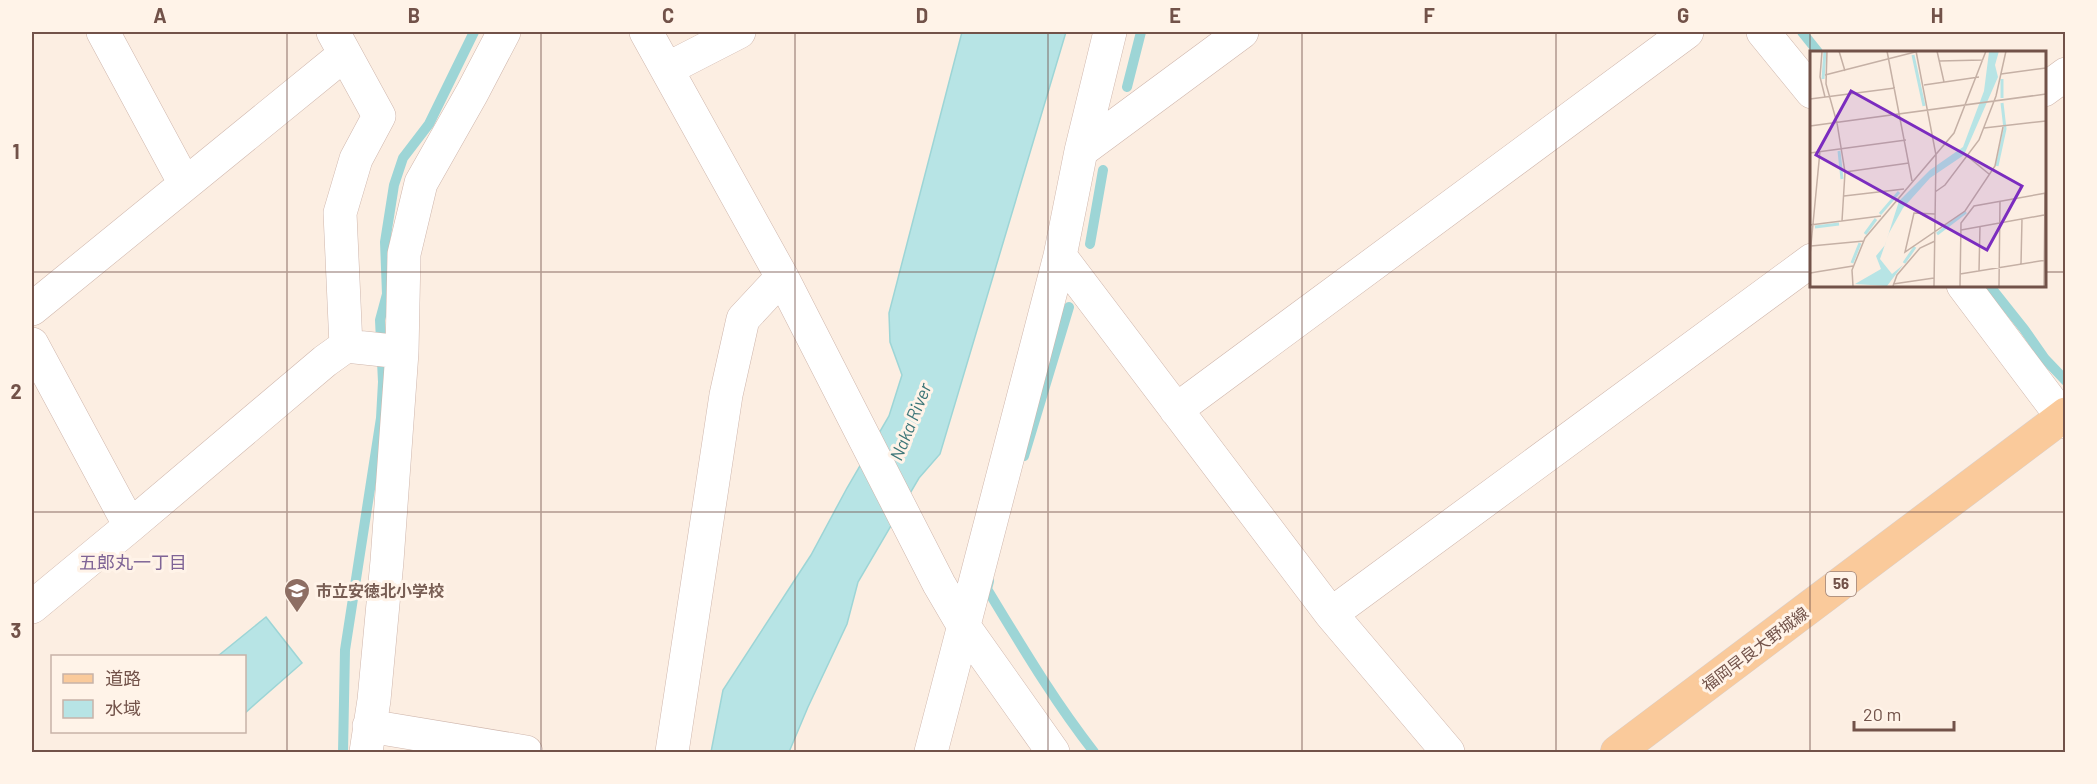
<svg xmlns="http://www.w3.org/2000/svg" width="2097" height="784" viewBox="0 0 2097 784" font-family="Barlow,'Noto Sans JP',sans-serif">
<rect width="100%" height="100%" fill="#fceee2"/>
<path fill="#b7e4e5" stroke="#9dd5d6" stroke-width="1.5" d="M 962,32 L 1066,32 L 940,454 L 919,478 L 858,582 L 847,624 L 808,707 L 789,752 L 711,752 L 723,690 L 811,555 L 847,488 L 889,416 L 902,375 L 890,342 L 889,313 Z
M 266,617 L 302,663 L 245,713 L 244,656 L 218,656 Z"/>
<g fill="none" stroke-linecap="round" stroke-linejoin="round">
<path stroke="#9dd5d6" stroke-width="10" d="M 1802,32 L 1818,52
M 1127,87 L 1141,32
M 1090,244 L 1103,170
M 1989,285 L 2024,329 L 2045,359 L 2066,381
M 1024,456 L 1069,307
M 989,581 L 987,589 C 1021,645 1054,701 1094,752
M 343,752 L 345,650 L 381,418 L 383,382 L 380,320 L 387,294 L 385,242 L 394,185 L 403,158 L 429,124 L 474,32"/>
<defs>
<path id="minor" d="M 103,32 L 185,184
M 646,32 L 782,277 L 939,584 L 963,625 L 1053,752
M 1763,32 L 1812,92
M 667,69 L 739,32
M 2044,90 L 2066,74
M 1081,151 L 1242,32
M 1060,256 L 1331,614 L 1448,752
M 1963,285 L 2066,422
M 32,309 L 345,54
M 32,344 L 130,526
M 346,346 L 402,352
M 1176,410 L 1687,32
M 32,607 L 130,526 L 325,361 L 346,346 L 340,213 L 356,159 L 379,116 L 333,32
M 1331,614 L 1812,260
M 369,726 L 526,752
M 366,752 L 374,700 L 387,561 L 402,352 L 404,254 L 421,183 L 472,93 L 504,32
M 672,752 L 726,395 L 743,319 L 782,277
M 931,752 L 1060,256 L 1081,151 L 1110,32"/>
<path id="major" d="M 1617,752 L 2066,414"/>
</defs>
<use href="#minor" stroke="#cfb6ac" stroke-width="34"/>
<use href="#major" stroke="#d8cfcc" stroke-width="34"/>
<use href="#minor" stroke="#fff" stroke-width="33"/>
<use href="#major" stroke="#faca9b" stroke-width="33"/>
</g>
<path fill="none" stroke="#725249" stroke-width="1.5" stroke-opacity="0.55" d="M 287,32 L 287,752M 541,32 L 541,752M 795,32 L 795,752M 1048,32 L 1048,752M 1302,32 L 1302,752M 1556,32 L 1556,752M 1810,32 L 1810,752M 32,272 L 1812,272M 2044,272 L 2066,272M 32,512 L 2066,512"/>
<defs>
<symbol id="school-pin" viewBox="-11 -11 22 30"><path d="M0 17L-7.5 6A9.5 9.5 0 1 1 7.5 6Z" fill="#8d6e63" stroke="#fff3e8"/><path d="M0-5L7-2L0 1L-7-2ZM-4 1L0 2.5L4 1V4Q0 6-4 4Z" fill="#fff"/></symbol>
</defs>
<g fill-rule="evenodd">
<use href="#school-pin" x="282" y="576" width="30" height="40"/>
</g>
<g text-anchor="middle" stroke-width="6" stroke-linejoin="round" paint-order="stroke">
<rect fill="#fff3e8" stroke="#9c8279" stroke-width="1.5" x="1826" y="572" width="30" height="24" rx="4.5"/>
<g font-size="15" font-weight="bold" fill="#725249">
<text x="1841" y="589">56</text>
</g>
<g font-size="16" font-weight="bold" fill="#785e54" stroke="#fff3e8" text-anchor="start">
<text x="316" y="597">市立安徳北小学校</text>
</g>
<g font-size="16" fill="#725249" stroke="#fff3e8">
<text transform="translate(1755 649) rotate(-37)" y="6">福岡早良大野城線</text>
</g>
<g font-size="18" font-style="italic" fill="#3d7678" stroke="#fff3e8">
<text transform="translate(911 422) rotate(-68)" y="6">Naka River</text>
</g>
<g font-size="18" fill="#7f6496" stroke="#fff3e8">
<text x="133" y="569">五郎丸一丁目</text>
</g>
</g>
<g transform="translate(1810 51)">
<rect width="236" height="236" fill="#fceee2"/>
<path d="M 189,0 L 185,14 L 188,26 L 154,104 L 120,127 L 93,157 L 79,182 L 70,208 L 82,223 L 93,214 L 77,235 L 45,233 L 71,218 L 66,205 L 75,194 L 89,150 L 120,119 L 153,96 L 174,40 L 179,1 Z" fill="#b7e4e5"/>
<path fill="none" stroke="#b7e4e5" stroke-width="3" d="M 103,4 L 114,55M 13,28 L 15,0M 192,47 L 192,28M 29,100 L 32,128M 187,115 L 195,78 L 192,52M 70,163 L 89,141M 5,176 L 29,173M 55,183 L 66,168M 127,183 L 156,161M 42,212 L 50,192M 94,212 L 105,196"/>
<path fill="none" stroke="#c5b0a5" stroke-width="1.5" d="M 12,0 L 10,26 L 15,46M 17,0 L 16,33 L 27,72 L 35,121 L 32,170M 29,0 L 35,20M 77,0 L 102,130M 106,0 L 126,104 L 124,235M 127,0 L 134,31M 129,10 L 173,9M 191,23 L 236,17M 15,24 L 109,0M 114,34 L 169,26M 0,48 L 85,37M 0,75 L 236,43M 174,77 L 236,70M 0,102 L 96,89M 157,105 L 179,123M 35,121 L 99,112M 125,141 L 135,134 L 169,89 L 186,45 L 196,0M 34,145 L 94,138M 125,163 L 104,162 L 95,201 L 155,160 L 185,115 L 193,76M 0,174 L 71,165M 151,179 L 234,164M 1,195 L 54,190M 0,204 L 10,100M 211,213 L 212,168M 169,220 L 170,175M 0,222 L 43,215M 150,223 L 236,209M 83,233 L 124,227M 43,235 L 42,219 L 55,187 L 144,82 L 176,0M 83,235 L 87,224 L 110,197 L 125,190M 150,235 L 151,172 L 164,155 L 236,142M 189,235 L 190,150M 234,235 L 235,142"/>
<path fill="#7b2cbf" fill-opacity="0.15" stroke="#7b2cbf" stroke-width="3" d="M 41,40 L 212,135 L 177,199 L 6,104 Z"/>
<rect width="236" height="236" fill="none" stroke="#725249" stroke-width="3"/>
</g>
<rect width="2097" height="784" fill="none" stroke="#fff3e8" stroke-width="66"/>
<rect x="51" y="655" width="195" height="78" fill="#fff3e8" stroke="#c7b3a8" stroke-width="1.5"/>
<rect x="63" y="674" width="30" height="9" fill="#faca9b" stroke="#c7b3a8" stroke-width="1.5"/>
<text x="105" y="685" font-size="18" fill="#725249">道路</text>
<rect x="63" y="700" width="30" height="18" fill="#b7e4e5" stroke="#c7b3a8" stroke-width="1.5"/>
<text x="105" y="715" font-size="18" fill="#725249">水域</text>
<path d="M1854 721v9h100v-9" fill="none" stroke="#725249" stroke-width="3"/>
<text x="1863" y="721" font-size="18" fill="#725249" stroke="#fff3e8" stroke-width="4.5" paint-order="stroke">20 m</text>
<rect x="33" y="33" width="2031" height="718" fill="none" stroke="#725249" stroke-width="2"/>
<g font-size="20" text-anchor="middle" font-weight="bold" fill="#725249">
<text x="160" y="23">A</text>
<text x="414" y="23">B</text>
<text x="668" y="23">C</text>
<text x="922" y="23">D</text>
<text x="1175" y="23">E</text>
<text x="1429" y="23">F</text>
<text x="1683" y="23">G</text>
<text x="1937" y="23">H</text>
<text x="16" y="159">1</text>
<text x="16" y="399">2</text>
<text x="16" y="638">3</text>
</g>
</svg>
